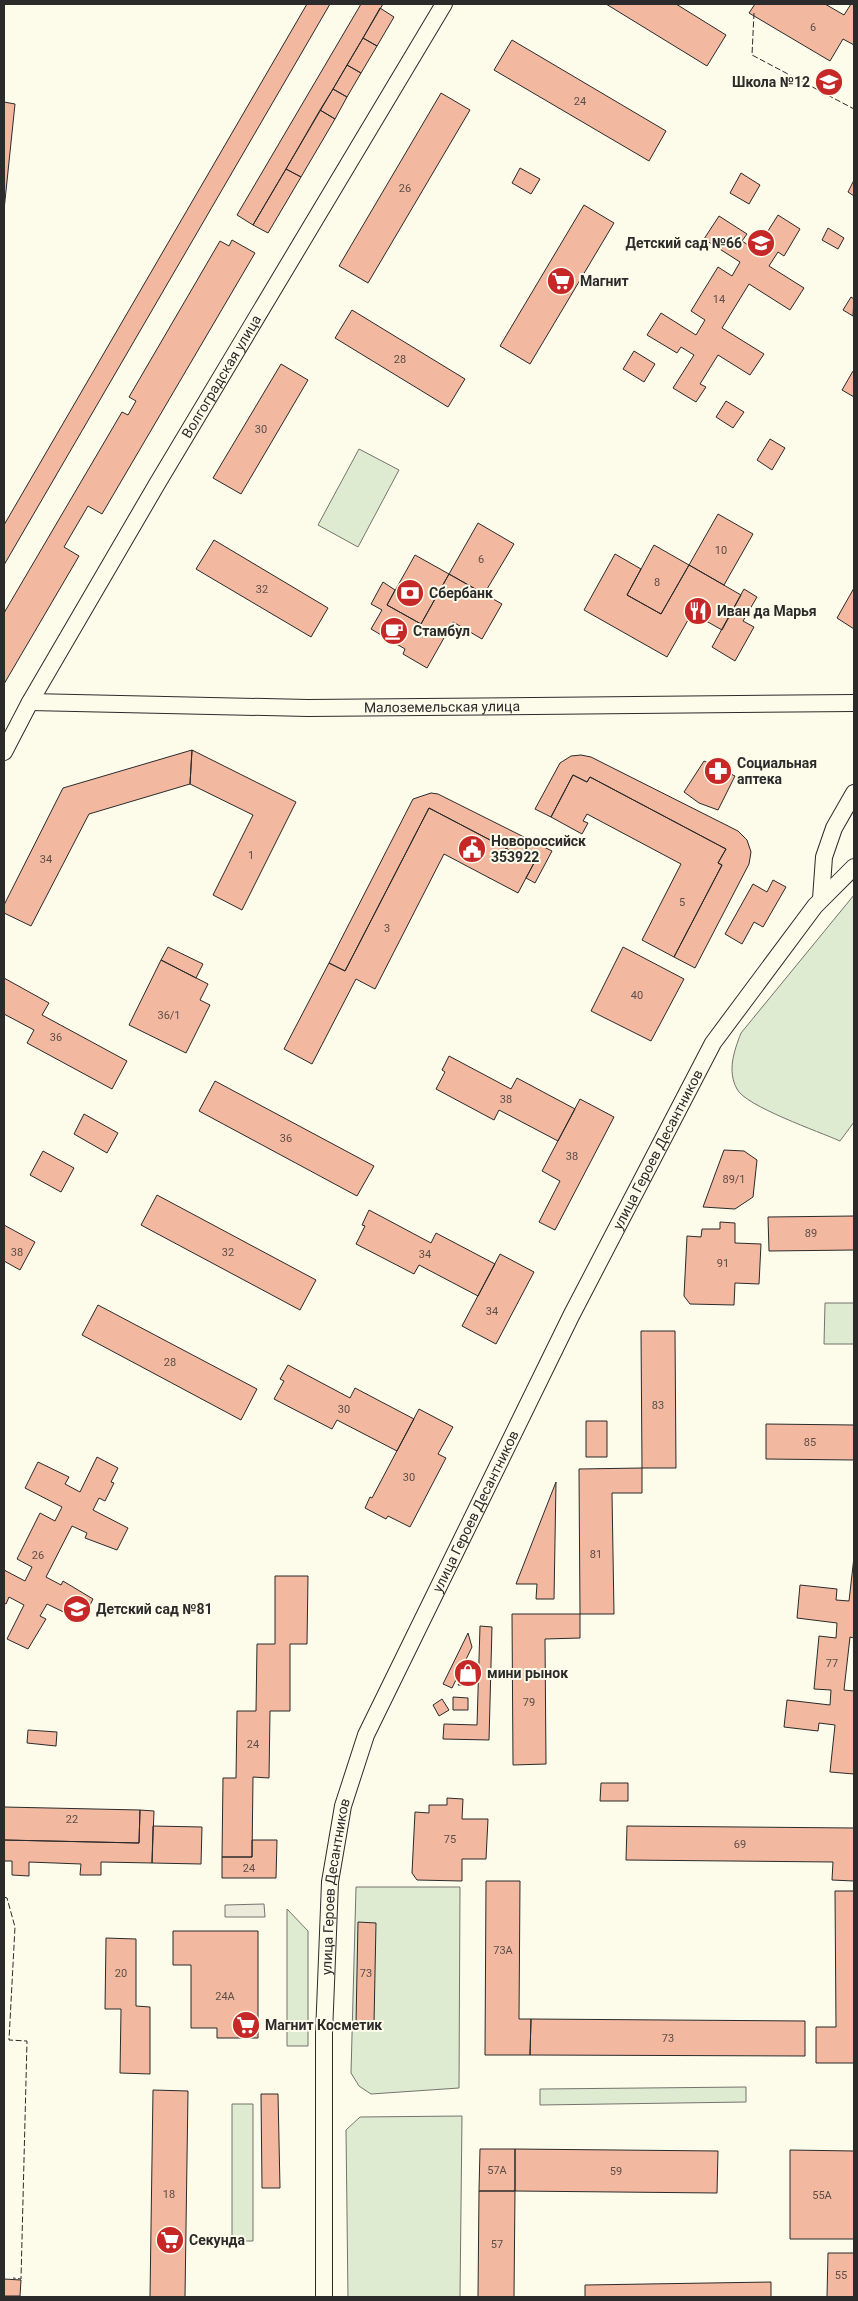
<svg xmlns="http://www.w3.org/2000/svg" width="858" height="2301" viewBox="0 0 858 2301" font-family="Roboto,sans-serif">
<rect width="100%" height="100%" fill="#fdfbea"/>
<path fill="#deebd1" stroke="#74746e" d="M 359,449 L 399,470 L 358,547 L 318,525 Z
M 854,895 L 854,1122 L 840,1141 C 820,1132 745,1106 737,1089 C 727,1071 734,1051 741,1033 Z
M 825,1303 L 854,1303 L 854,1344 L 824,1344 Z
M 356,1887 L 460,1887 L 459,2088 L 371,2094 L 359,2086 L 351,2073 Z
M 287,1909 L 308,1931 L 308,2046 L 287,2046 Z
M 746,2087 L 746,2102 L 540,2105 L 540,2089 Z
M 232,2104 L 253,2104 L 253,2241 L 232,2241 Z
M 462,2116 L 460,2297 L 348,2297 L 346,2130 L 360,2117 Z"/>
<path fill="#eceadb" stroke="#74746e" d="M 264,1904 L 265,1917 L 225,1917 L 225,1905 Z"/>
<path fill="#f2b8a0" stroke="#2b2b2b" d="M 307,4 L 330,4 L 4,565 L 4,525 Z
M 361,4 L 383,4 L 253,225 L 237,215 Z
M 606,4 L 676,4 L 726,35 L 707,66 Z
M 755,4 L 825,4 L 844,15 L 851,4 L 854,4 L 854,45 L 843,39 L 830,61 L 749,13 Z
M 380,8 L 394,17 L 377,46 L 363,38 Z
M 363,38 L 377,46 L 361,73 L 347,65 Z
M 512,40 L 666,131 L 649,161 L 494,70 Z
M 347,65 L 361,73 L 347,97 L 333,89 Z
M 333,89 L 347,97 L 335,119 L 320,110 Z
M 441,93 L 470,110 L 368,283 L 339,266 Z
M 4,102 L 15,104 L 4,210 Z
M 320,110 L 335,119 L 301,177 L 286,169 Z
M 520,168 L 540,179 L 531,194 L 512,183 Z
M 286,169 L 301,177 L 268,233 L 253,225 Z
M 741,173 L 760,185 L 749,204 L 730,193 Z
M 854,180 L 854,196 L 848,192 Z
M 584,205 L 614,223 L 530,364 L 500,346 Z
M 778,215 L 800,229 L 784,256 L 778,252 L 769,266 L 804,288 L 790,310 L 749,284 L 722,328 L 764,354 L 750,375 L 718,355 L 700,384 L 706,387 L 696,402 L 673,388 L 694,355 L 681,347 L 677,353 L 647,335 L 661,313 L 696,335 L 705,320 L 691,311 L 718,267 L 732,276 L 740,262 L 704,239 L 719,216 L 747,234 L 742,241 L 756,250 Z
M 828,228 L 844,238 L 838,249 L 822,240 Z
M 232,240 L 255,253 L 102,514 L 88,506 L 64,547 L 79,556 L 4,684 L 4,613 L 122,412 L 128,415 L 136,401 L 129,397 L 220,241 L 229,246 Z
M 851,297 L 854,299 L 853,316 L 843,310 Z
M 352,310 L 465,379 L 448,407 L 335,338 Z
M 634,351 L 655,364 L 644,382 L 623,369 Z
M 281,364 L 308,380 L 241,494 L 213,478 Z
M 853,371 L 854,372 L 854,397 L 842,390 Z
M 726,401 L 744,412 L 733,428 L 716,417 Z
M 770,439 L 785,448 L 772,470 L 757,460 Z
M 718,514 L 753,534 L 724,585 L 689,565 Z
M 478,523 L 514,544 L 484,594 L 449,574 Z
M 214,540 L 328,608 L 311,637 L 196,569 Z
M 654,545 L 689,565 L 661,614 L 627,595 Z
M 615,554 L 641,569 L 627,595 L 661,614 L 689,565 L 741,595 L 722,630 L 692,613 L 667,657 L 584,610 Z
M 415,555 L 449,574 L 421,624 L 387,605 Z
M 449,574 L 502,604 L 482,639 L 453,622 L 427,668 L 403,654 L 405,649 L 371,629 L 382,610 L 371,604 L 383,582 L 395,590 L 387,605 L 421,624 Z
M 854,588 L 854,629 L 837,618 Z
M 744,589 L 757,597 L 743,621 L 754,627 L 735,661 L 712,647 Z
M 192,750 L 296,802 L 242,910 L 213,895 L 253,815 L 190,784 Z
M 192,750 L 190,784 L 89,814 L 31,926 L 4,913 L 4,905 L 63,788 Z
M 581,755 L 591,757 L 738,831 L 747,840 L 751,852 L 749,864 L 695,968 L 674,957 L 722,865 L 718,863 L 726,849 L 590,777 L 587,782 L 573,775 L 551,817 L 535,809 L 560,763 L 571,756 Z
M 704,761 L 735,776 L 718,810 L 699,803 L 684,792 Z
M 573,775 L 587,782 L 590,777 L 726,849 L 718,863 L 722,865 L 674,957 L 642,940 L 681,864 L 587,814 L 583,821 L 588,823 L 582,834 L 551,817 Z
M 431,793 L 438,794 L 552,851 L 535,883 L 526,878 L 534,863 L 429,808 L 345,971 L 329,963 L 413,799 Z
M 429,808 L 534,863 L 518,893 L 444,854 L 375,989 L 356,979 L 312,1064 L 284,1049 L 329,963 L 345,971 Z
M 773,880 L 786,887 L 763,927 L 754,922 L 742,944 L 725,934 L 753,884 L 767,892 Z
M 168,947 L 203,964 L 196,978 L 161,960 Z
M 623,947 L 684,979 L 651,1041 L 591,1011 Z
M 161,960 L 208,984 L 200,1000 L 210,1005 L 186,1053 L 129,1025 Z
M 4,978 L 49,1003 L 42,1015 L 127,1061 L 112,1089 L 27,1043 L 34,1030 L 4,1014 Z
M 449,1056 L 511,1089 L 517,1078 L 575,1109 L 558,1141 L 499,1110 L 494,1120 L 436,1089 L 445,1072 L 442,1070 Z
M 215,1081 L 374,1166 L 357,1196 L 199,1111 Z
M 580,1099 L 614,1117 L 555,1230 L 539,1222 L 560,1181 L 542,1171 Z
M 84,1114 L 118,1133 L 107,1153 L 74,1134 Z
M 724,1150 L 744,1151 L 757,1160 L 753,1197 L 735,1209 L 703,1207 Z
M 43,1151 L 74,1168 L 61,1192 L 30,1175 Z
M 157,1195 L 316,1280 L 300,1310 L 141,1225 Z
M 369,1210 L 431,1243 L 436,1233 L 495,1264 L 478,1296 L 419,1265 L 414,1274 L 356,1244 L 365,1226 L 362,1225 Z
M 854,1216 L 854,1250 L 769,1251 L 768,1217 Z
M 720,1222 L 735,1223 L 735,1243 L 761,1244 L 759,1284 L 735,1283 L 734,1305 L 690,1304 L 684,1296 L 687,1236 L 701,1237 L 702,1229 L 720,1229 Z
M 4,1225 L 35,1242 L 20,1270 L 4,1261 Z
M 500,1254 L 534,1272 L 496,1344 L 462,1326 Z
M 98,1305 L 257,1389 L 241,1420 L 82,1335 Z
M 641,1331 L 675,1331 L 676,1468 L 642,1468 Z
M 288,1365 L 350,1398 L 355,1388 L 414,1419 L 397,1451 L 337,1420 L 332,1429 L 274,1399 L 284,1381 L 280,1379 Z
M 419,1409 L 453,1427 L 438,1454 L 446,1458 L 410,1527 L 388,1516 L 386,1519 L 365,1508 L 370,1497 L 372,1498 Z
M 586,1421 L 607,1421 L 607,1457 L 586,1457 Z
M 766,1424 L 854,1425 L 854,1460 L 766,1459 Z
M 97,1457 L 118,1468 L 111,1482 L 114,1483 L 105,1501 L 99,1498 L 93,1510 L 128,1528 L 117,1550 L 85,1538 L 87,1533 L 72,1526 L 46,1577 L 61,1585 L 63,1581 L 93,1599 L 82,1621 L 47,1604 L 40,1616 L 46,1619 L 28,1649 L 7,1639 L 24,1605 L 9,1597 L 6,1604 L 4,1603 L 4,1570 L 25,1581 L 32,1567 L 17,1559 L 40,1513 L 55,1521 L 62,1507 L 25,1488 L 38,1462 L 69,1477 L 65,1484 L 80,1492 Z
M 642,1468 L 642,1493 L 612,1493 L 614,1614 L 580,1614 L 579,1469 Z
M 556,1482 L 554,1599 L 536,1599 L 537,1584 L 516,1584 Z
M 854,1557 L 854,1638 L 850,1637 L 844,1690 L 854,1691 L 854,1774 L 830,1772 L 835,1725 L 819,1723 L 818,1731 L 784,1727 L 787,1700 L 830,1705 L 831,1690 L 814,1689 L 819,1636 L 836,1638 L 837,1623 L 797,1618 L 800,1585 L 837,1589 L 836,1600 L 849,1601 Z
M 275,1576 L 308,1576 L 307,1644 L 290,1644 L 290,1711 L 270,1711 L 269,1778 L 253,1777 L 252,1857 L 222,1857 L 223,1778 L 236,1778 L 237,1711 L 256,1711 L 257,1644 L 275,1644 Z
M 512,1614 L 580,1614 L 580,1638 L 545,1639 L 546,1764 L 513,1765 Z
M 480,1626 L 492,1627 L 489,1740 L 443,1739 L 444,1724 L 477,1725 Z
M 468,1633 L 472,1647 L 452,1688 L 443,1684 Z
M 468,1662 L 474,1662 L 473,1685 L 458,1685 Z
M 453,1697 L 468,1698 L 468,1710 L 453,1710 Z
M 442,1699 L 449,1710 L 439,1716 L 433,1705 Z
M 28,1730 L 57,1732 L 56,1746 L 27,1743 Z
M 601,1783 L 628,1783 L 628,1801 L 600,1801 Z
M 447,1798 L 463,1799 L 462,1819 L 488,1819 L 486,1859 L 462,1859 L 462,1881 L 417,1880 L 412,1873 L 415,1812 L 429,1813 L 429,1805 L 447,1805 Z
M 4,1807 L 140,1810 L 139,1843 L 4,1840 Z
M 140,1810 L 154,1811 L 152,1863 L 101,1862 L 101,1875 L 80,1875 L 81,1864 L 29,1862 L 29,1876 L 12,1875 L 12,1861 L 4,1861 L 4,1840 L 139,1843 Z
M 153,1826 L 202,1827 L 201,1864 L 152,1863 Z
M 627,1826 L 854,1828 L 854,1881 L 832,1880 L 833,1862 L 626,1860 Z
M 252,1840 L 277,1840 L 276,1878 L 222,1878 L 222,1857 L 252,1857 Z
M 486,1881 L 520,1881 L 519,2019 L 531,2019 L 530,2055 L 485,2055 Z
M 835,1891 L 854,1891 L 854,2063 L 816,2063 L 816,2027 L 836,2027 Z
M 358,1922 L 376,1923 L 374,2023 L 356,2023 Z
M 173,1931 L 258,1931 L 258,2038 L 217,2038 L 217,2028 L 191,2028 L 191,1965 L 173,1965 Z
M 106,1938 L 136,1939 L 136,2006 L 150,2007 L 150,2074 L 120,2073 L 121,2009 L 105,2009 Z
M 531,2019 L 805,2021 L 805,2056 L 530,2055 Z
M 153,2090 L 188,2091 L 185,2297 L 150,2297 Z
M 261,2094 L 278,2094 L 280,2188 L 262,2188 Z
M 480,2149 L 515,2149 L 515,2191 L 479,2191 Z
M 515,2149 L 718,2151 L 717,2193 L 515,2191 Z
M 790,2150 L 854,2151 L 854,2239 L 790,2239 Z
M 479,2191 L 515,2191 L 514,2297 L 478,2297 Z
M 828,2253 L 854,2253 L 854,2297 L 827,2297 Z
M 4,2279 L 21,2280 L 20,2296 L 4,2296 Z
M 771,2282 L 771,2297 L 585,2297 L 585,2285 Z"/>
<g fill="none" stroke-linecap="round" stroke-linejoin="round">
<defs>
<g id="street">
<path id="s1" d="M 30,702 L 308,708 L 854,703"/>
<path id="s2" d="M 4,752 L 30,702 L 157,484 L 444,4"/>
<path d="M 821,899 L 824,857 L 834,828 L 854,793"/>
<path id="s3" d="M 324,2297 L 324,2034 L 330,1882 L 343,1806 L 366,1735 L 571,1316 L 713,1043 L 815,906 L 854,867"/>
</g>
</defs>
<use href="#street" stroke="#2b2b2b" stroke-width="18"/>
<use href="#street" stroke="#fdfbea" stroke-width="16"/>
<path stroke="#2b2b2b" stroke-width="1" stroke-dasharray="6 2.5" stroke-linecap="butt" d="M 754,13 L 752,55 L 854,109
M 4,1897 L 7,1898 L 15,1927 L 9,2040 L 27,2041 L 21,2279 L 13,2278"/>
</g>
<defs>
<symbol id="school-disc" viewBox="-11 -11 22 22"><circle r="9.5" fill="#c62828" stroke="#fdfbea"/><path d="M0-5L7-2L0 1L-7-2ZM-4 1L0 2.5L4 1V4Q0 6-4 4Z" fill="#fff"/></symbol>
<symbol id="supermarket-disc" viewBox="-11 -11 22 22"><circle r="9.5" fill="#c62828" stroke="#fdfbea"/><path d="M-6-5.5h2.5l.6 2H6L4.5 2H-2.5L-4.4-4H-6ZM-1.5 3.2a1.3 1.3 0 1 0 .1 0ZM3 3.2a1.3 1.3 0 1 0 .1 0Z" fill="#fff"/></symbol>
<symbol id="bank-disc" viewBox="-11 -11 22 22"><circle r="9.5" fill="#c62828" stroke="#fdfbea"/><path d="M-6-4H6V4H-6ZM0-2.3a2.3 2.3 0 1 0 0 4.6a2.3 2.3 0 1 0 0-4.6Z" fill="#fff"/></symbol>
<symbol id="restaurant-disc" viewBox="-11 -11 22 22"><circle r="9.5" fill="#c62828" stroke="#fdfbea"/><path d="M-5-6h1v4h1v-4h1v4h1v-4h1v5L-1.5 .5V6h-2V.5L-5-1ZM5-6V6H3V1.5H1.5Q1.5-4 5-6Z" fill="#fff"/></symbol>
<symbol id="cafe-disc" viewBox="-11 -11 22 22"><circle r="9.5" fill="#c62828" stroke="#fdfbea"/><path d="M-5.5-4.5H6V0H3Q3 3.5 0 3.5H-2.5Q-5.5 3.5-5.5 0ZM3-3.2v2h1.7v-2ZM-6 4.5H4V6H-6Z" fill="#fff"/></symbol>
<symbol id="pharmacy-disc" viewBox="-11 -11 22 22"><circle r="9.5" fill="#c62828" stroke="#fdfbea"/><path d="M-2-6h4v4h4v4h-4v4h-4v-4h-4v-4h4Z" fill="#fff"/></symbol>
<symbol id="civic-disc" viewBox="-11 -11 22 22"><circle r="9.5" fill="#c62828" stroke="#fdfbea"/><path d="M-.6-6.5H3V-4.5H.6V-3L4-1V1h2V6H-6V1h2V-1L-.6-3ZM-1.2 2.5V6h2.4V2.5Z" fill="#fff"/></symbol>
<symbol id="shop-disc" viewBox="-11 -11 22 22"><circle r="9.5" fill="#c62828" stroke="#fdfbea"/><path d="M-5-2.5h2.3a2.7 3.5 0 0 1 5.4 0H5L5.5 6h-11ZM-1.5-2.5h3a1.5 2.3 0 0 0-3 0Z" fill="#fff"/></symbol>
</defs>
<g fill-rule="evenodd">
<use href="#school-disc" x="813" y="66" width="32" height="32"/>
<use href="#school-disc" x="745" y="227" width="32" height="32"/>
<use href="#supermarket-disc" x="545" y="265" width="32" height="32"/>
<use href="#bank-disc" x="394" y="577" width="32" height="32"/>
<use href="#restaurant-disc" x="682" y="595" width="32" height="32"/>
<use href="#cafe-disc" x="378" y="615" width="32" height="32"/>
<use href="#pharmacy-disc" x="702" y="755" width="32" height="32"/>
<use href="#civic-disc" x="456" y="833" width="32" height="32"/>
<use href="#school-disc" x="61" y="1593" width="32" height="32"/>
<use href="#shop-disc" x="452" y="1657" width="32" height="32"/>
<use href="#supermarket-disc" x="230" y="2009" width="32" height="32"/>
<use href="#supermarket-disc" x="154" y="2224" width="32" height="32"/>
</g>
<g text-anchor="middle" stroke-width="4" stroke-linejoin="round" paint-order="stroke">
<g font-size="11" fill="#5d4e48">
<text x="813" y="31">6</text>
<text x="580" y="105">24</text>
<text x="405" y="192">26</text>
<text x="719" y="303">14</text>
<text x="400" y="363">28</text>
<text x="261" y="433">30</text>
<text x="721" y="554">10</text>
<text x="481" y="563">6</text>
<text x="657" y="586">8</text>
<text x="262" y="593">32</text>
<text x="251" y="859">1</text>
<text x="46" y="863">34</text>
<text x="682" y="906">5</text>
<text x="387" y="932">3</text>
<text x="637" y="999">40</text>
<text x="169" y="1019">36/1</text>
<text x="56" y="1041">36</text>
<text x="506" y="1103">38</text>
<text x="286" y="1142">36</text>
<text x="572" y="1160">38</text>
<text x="734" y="1183">89/1</text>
<text x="811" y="1237">89</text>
<text x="17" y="1256">38</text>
<text x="228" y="1256">32</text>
<text x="425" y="1258">34</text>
<text x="723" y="1267">91</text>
<text x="492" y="1315">34</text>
<text x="170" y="1366">28</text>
<text x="658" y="1409">83</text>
<text x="344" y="1413">30</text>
<text x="810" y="1446">85</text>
<text x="409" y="1481">30</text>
<text x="596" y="1558">81</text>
<text x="38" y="1559">26</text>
<text x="832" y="1667">77</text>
<text x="529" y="1706">79</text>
<text x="253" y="1748">24</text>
<text x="72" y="1823">22</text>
<text x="450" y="1843">75</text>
<text x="740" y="1848">69</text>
<text x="249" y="1872">24</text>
<text x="503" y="1954">73А</text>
<text x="121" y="1977">20</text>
<text x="366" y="1977">73</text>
<text x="225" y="2000">24А</text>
<text x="668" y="2042">73</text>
<text x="497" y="2174">57А</text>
<text x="616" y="2175">59</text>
<text x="169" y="2198">18</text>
<text x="822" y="2199">55А</text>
<text x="497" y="2248">57</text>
<text x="841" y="2279">55</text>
</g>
<g font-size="14" font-weight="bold" fill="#2b2b2b" stroke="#fdfbea" text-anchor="start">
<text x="810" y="87" text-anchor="end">Школа №12</text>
<text x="742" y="248" text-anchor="end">Детский сад №66</text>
<text x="580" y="286">Магнит</text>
<text x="429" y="598">Сбербанк</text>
<text x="717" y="616">Иван да Марья</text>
<text x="413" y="636">Стамбул</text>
<text x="737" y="768">Социальная<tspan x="737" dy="16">аптека</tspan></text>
<text x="491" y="846">Новороссийск<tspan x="491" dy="16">353922</tspan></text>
<text x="96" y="1614">Детский сад №81</text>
<text x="487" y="1678">мини рынок</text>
<text x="265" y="2030">Магнит Косметик</text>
<text x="189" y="2245">Секунда</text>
</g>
<g font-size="14" fill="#2b2b2b" stroke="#fdfbea">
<text dy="5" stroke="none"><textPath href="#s2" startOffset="434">Волгоградская улица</textPath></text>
<text dy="5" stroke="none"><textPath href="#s1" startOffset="412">Малоземельская улица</textPath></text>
<text dy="5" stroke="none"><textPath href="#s3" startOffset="1221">улица Героев Десантников</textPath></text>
<text dy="5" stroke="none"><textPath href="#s3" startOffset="816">улица Героев Десантников</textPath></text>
<text dy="5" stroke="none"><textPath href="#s3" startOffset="411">улица Героев Десантников</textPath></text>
</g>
</g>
<rect width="858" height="2301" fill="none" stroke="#2b2b2b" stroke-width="10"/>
</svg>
